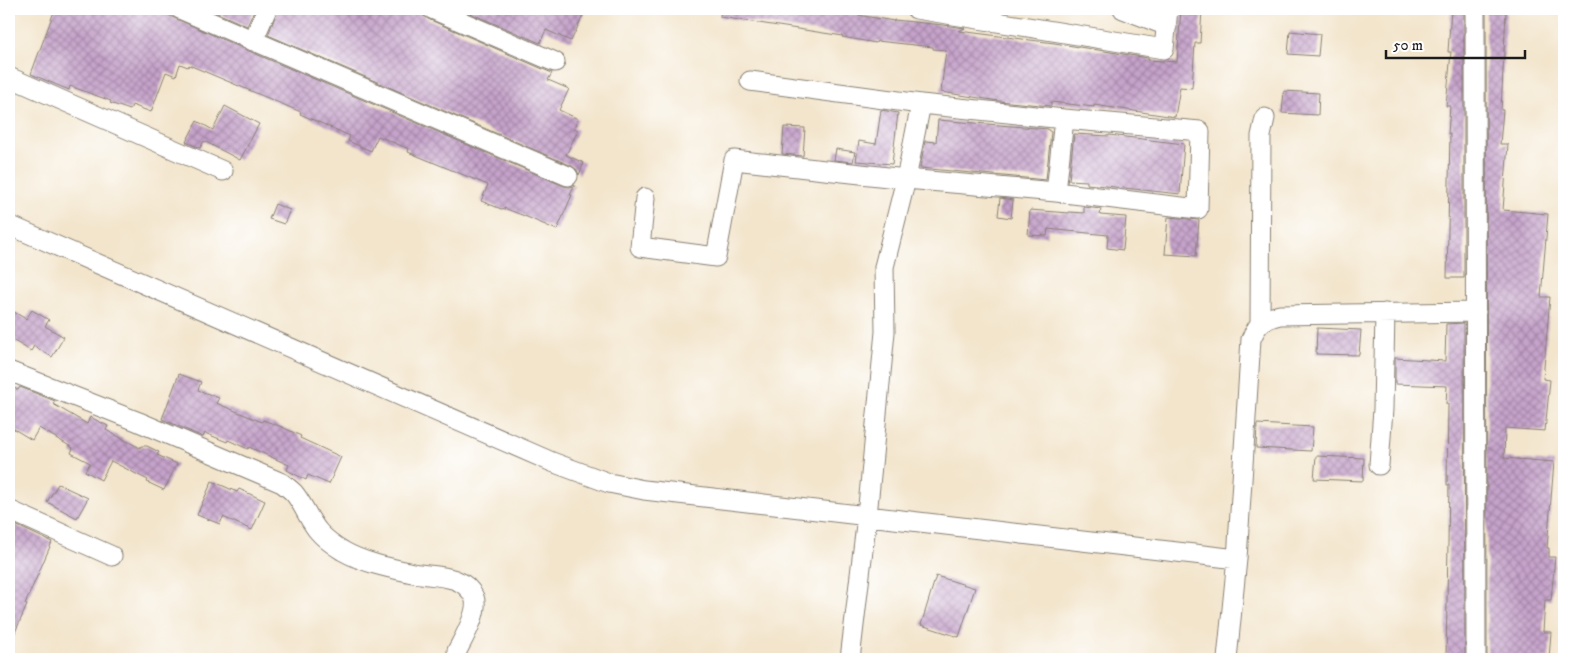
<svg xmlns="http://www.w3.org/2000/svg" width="1573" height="668" viewBox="0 0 1573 668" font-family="'IM FELL DW Pica',serif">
<defs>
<pattern id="building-cross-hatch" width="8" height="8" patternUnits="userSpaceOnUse" patternTransform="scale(1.25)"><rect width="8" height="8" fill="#c6a3cb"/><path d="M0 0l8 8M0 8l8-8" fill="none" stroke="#a084a4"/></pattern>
</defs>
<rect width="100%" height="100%" fill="#fff"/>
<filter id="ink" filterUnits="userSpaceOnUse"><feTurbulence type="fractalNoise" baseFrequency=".02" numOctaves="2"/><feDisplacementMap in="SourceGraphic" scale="10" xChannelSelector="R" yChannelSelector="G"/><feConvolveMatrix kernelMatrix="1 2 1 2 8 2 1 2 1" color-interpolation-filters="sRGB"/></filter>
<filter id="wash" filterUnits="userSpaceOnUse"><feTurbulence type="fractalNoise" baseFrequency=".0096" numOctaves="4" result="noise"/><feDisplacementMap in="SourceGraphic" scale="20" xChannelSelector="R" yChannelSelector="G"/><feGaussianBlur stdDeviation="1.12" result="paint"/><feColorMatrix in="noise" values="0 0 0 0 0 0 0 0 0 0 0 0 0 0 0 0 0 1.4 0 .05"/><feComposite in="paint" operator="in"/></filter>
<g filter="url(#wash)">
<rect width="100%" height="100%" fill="#f3e5cc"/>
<g id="blocks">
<path fill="url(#building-cross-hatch)" d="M 55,9 L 154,9 L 249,51 L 564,186 L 570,187 L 575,185 L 570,195 L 572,195 L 557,230 L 527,217 L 504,208 L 504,210 L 481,201 L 488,185 L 408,152 L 409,149 L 378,136 L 371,151 L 348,141 L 350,136 L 300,114 L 301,112 L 189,65 L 188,67 L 180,64 L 176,76 L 166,72 L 151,112 L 132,105 L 130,110 L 110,103 L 111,101 L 70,86 L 69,90 L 31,74 Z
M 208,9 L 255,9 L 247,26 Z
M 278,9 L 421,9 L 423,15 L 428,19 L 552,73 L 548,80 L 569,89 L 559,110 L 578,119 L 574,128 L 578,130 L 566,155 L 584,163 L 579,175 L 577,170 L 572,166 L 268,35 Z
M 460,9 L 586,9 L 571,41 L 546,30 L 540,43 Z
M 721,9 L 821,9 L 894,21 L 894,20 L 943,25 L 965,28 L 959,31 L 1054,43 L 1148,58 L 1148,60 L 1177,62 L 1181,9 L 1202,9 L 1200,43 L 1195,43 L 1192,88 L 1180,87 L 1175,117 L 1094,105 L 1094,107 L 1051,102 L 1051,106 L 999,101 L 941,92 L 946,50 L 933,49 L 933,47 L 877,41 L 876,43 L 842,37 L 843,36 L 720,17 Z
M 1451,9 L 1464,9 L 1464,278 L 1447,278 L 1450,134 L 1448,134 L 1450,106 L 1446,106 L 1451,52 L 1448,52 Z
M 1486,9 L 1506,9 L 1506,12 L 1501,110 L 1503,110 L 1500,144 L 1508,144 L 1503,210 L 1548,214 L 1541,297 L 1550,297 L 1543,379 L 1550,380 L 1545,431 L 1505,428 L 1504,458 L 1554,462 L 1547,548 L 1549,548 L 1549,557 L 1555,557 L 1551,600 L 1545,600 L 1543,632 L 1551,632 L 1549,659 L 1487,659 Z
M 1290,31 L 1320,34 L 1318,56 L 1288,54 Z
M 1284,91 L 1319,93 L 1318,115 L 1282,113 Z
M 225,106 L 259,124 L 240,160 L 204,141 L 200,148 L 186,142 L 197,121 L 213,130 Z
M 881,110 L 898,113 L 892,164 L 856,161 L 859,141 L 876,144 Z
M 938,120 L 1048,129 L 1048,130 L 1051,132 L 1046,180 L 920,168 L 925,141 L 936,142 Z
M 784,127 L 805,128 L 803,156 L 782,154 Z
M 1074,134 L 1109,136 L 1109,135 L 1184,144 L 1180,194 L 1087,184 L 1087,181 L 1069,180 Z
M 836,149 L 855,152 L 853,162 L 834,160 Z
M 1000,198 L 1013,200 L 1011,218 L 998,216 Z
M 275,204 L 290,210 L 284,224 L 269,219 Z
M 1084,207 L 1101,209 L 1100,215 L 1126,217 L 1123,250 L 1107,248 L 1108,235 L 1048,229 L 1047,236 L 1028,235 L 1030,210 L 1069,213 L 1069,212 L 1084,213 Z
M 1168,217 L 1199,220 L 1196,256 L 1165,254 Z
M 9,309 L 26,319 L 32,310 L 49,320 L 45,326 L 64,337 L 52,357 L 34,346 L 31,351 L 9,338 Z
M 1464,323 L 1465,659 L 1446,659 L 1449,485 L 1447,485 L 1448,404 L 1446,404 L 1447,386 L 1395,384 L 1395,358 L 1445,361 L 1446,324 Z
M 1317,328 L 1361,330 L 1359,355 L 1316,354 Z
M 179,374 L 201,382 L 198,390 L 219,398 L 216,403 L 262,422 L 263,420 L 282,427 L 301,436 L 300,438 L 341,457 L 329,484 L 308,475 L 306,480 L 287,470 L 289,465 L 249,447 L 248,449 L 228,440 L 227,442 L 205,433 L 203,437 L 162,419 Z
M 9,385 L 18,390 L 20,387 L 55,401 L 53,404 L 87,424 L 90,417 L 108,426 L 106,430 L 140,448 L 141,446 L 147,446 L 159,452 L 157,455 L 177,464 L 164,490 L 147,482 L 148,480 L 111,461 L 101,480 L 85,471 L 90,463 L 71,453 L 73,448 L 39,428 L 32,440 L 9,426 Z
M 1257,424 L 1313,427 L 1311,451 L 1256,448 Z
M 1316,456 L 1364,458 L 1363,481 L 1314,479 Z
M 212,481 L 237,492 L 239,489 L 265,501 L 252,530 L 223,517 L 220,524 L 197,515 Z
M 58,484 L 88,498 L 77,518 L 47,502 Z
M 9,522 L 52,542 L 25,604 L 27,605 L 9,646 Z
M 936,576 L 975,588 L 959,637 L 921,625 Z"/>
</g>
</g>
<g filter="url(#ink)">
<use href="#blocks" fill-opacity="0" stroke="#888074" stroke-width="1"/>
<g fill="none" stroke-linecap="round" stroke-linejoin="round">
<defs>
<path id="minor" d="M 180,9 L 568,176
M 432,9 L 555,62
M 916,9 L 1164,49 L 1168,9
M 1123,9 L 1167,26
M 1475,9 L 1476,659
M 253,41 L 267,9
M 9,77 L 223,171
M 750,81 L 921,104
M 1056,192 L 1064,119
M 645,198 L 640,247 L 716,257 L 734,160 L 906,179 L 1056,192 L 1198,209 L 1200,131 L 1064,119 L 921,104 L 906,179 L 884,267 L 885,332 L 867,516 L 850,659
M 9,225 L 552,462 L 609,483 L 644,490 L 1237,559 L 1227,659
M 1260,324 L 1261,136 L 1265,118
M 9,371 L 139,422 L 282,483 C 286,486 291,490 294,493 C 304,505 309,521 319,532 C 325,539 335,546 343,551 C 364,563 390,568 413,573 C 433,577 463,573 474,597 C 480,611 463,639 457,651
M 1379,465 L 1383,409 L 1385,313
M 9,510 L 112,556
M 1237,559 L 1251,339 C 1258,323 1263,319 1280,315 L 1476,312"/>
</defs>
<use href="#minor" stroke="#888074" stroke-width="21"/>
<use href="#minor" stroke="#fff" stroke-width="19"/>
</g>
</g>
<rect width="1573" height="668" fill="none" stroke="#fff" stroke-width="30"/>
<path d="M1386 50v8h139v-8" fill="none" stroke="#1c1c1c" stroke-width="2.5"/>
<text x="1393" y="50" font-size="15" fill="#1c1c1c" stroke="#ffffff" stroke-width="4" paint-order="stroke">50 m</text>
</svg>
